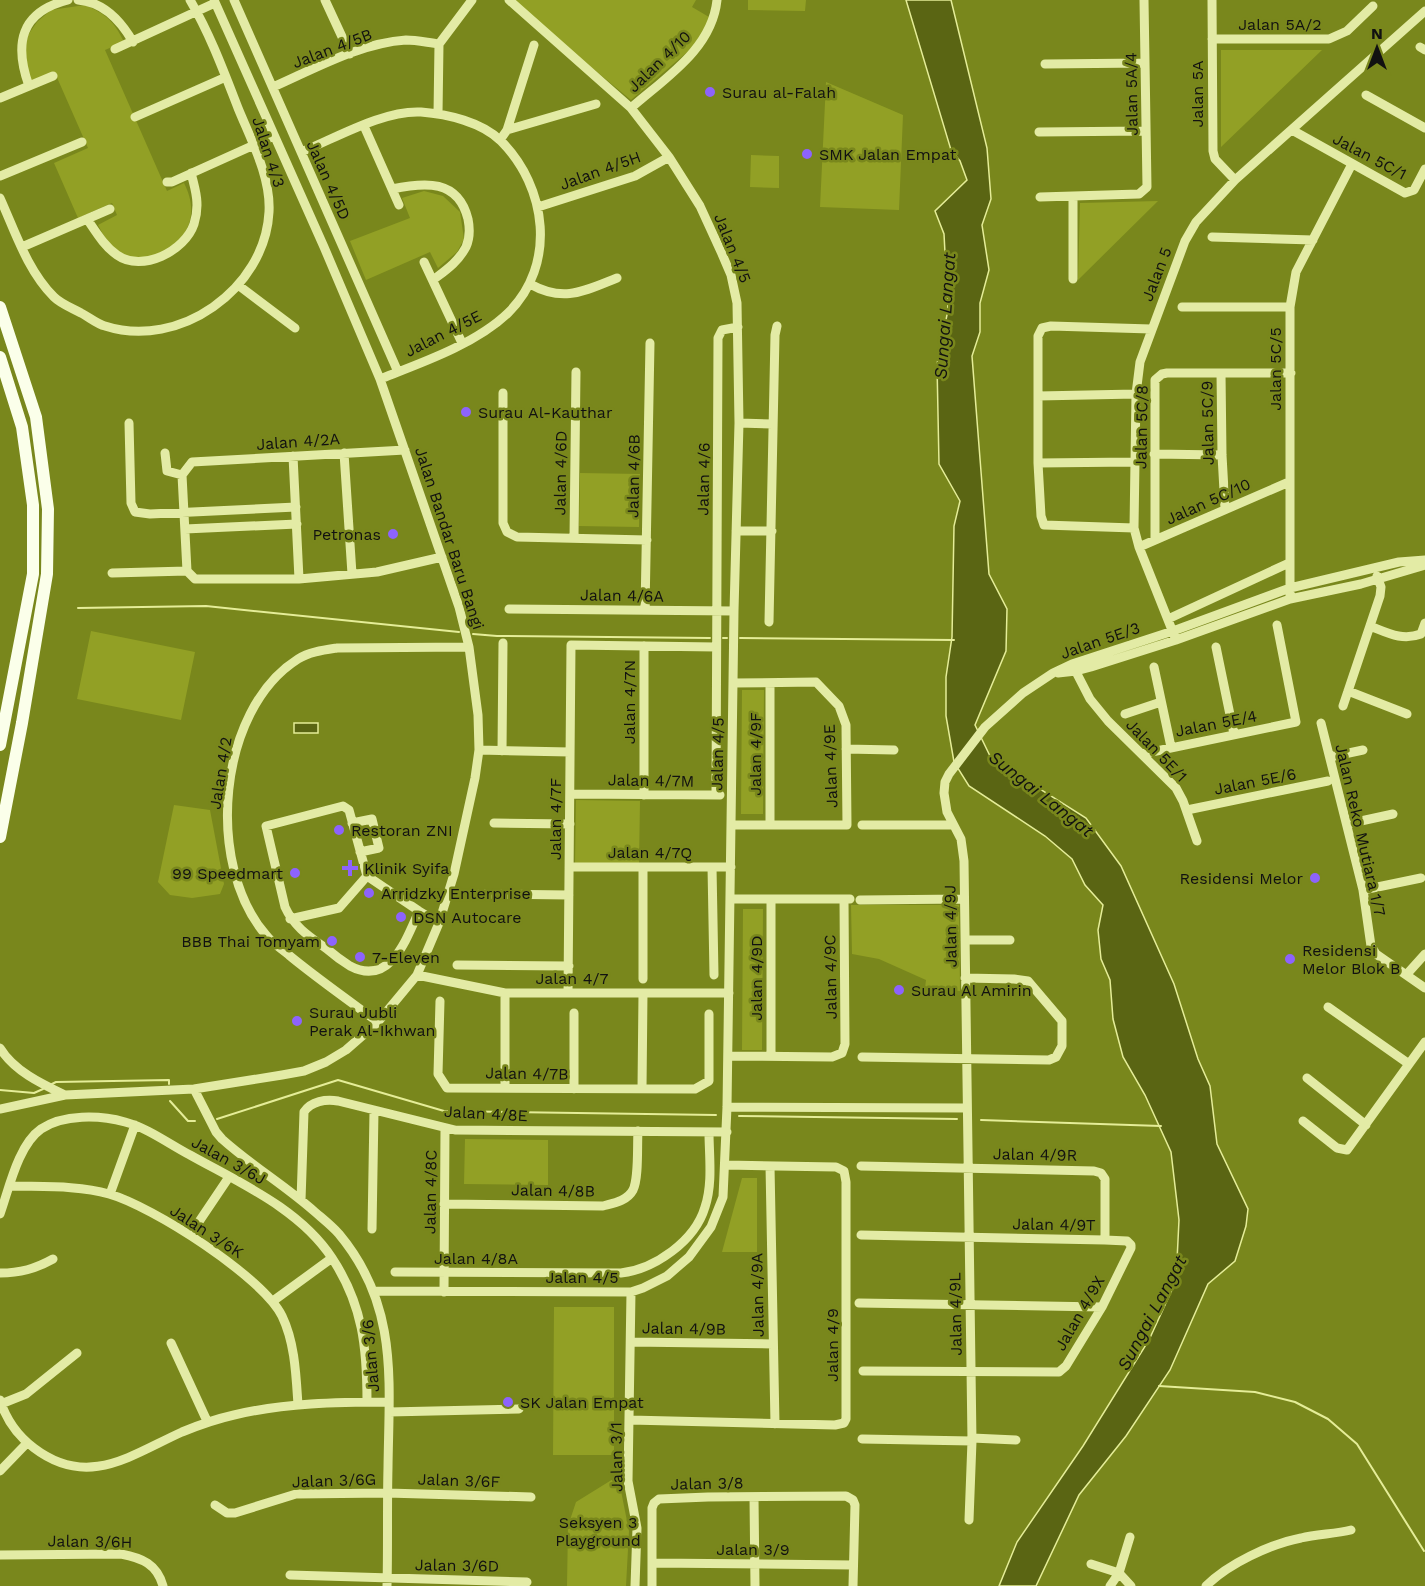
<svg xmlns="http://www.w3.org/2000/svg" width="1425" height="1586" viewBox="0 0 1425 1586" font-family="'Work Sans',sans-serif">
<rect width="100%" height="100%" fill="#79871c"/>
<path fill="#92a025" d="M 510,0 L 696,0 L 692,7 L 709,17 L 703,34 L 692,48 L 631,100 Z
M 748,0 L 806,0 L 805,11 L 748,10 Z
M 85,5 C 106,14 114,21 124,42 L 105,50 L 167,191 L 184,183 C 189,193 192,203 191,214 C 189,245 148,267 121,253 C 109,247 104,236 98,225 L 117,215 L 112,203 L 78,218 L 54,163 L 88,148 L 55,73 L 31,81 L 24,53 L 28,35 L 37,22 L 51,10 Z
M 1221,50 L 1322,50 L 1221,147 Z
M 826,82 L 903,115 L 899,210 L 820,207 Z
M 751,155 L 779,156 L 779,188 L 750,187 Z
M 424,191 L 443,196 L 460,212 L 464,239 L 457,252 L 438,268 L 430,252 L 366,280 L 350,241 L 410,218 L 402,198 Z
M 1158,201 L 1078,280 L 1080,203 Z
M 580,473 L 640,474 L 639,527 L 579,526 Z
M 91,631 L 195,652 L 181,720 L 77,699 Z
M 742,690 L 764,690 L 763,814 L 741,814 Z
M 576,800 L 640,801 L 639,864 L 575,863 Z
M 174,805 L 210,810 L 224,884 L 220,894 L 192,898 L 170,895 L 158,882 Z
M 851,905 L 959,905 L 960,991 L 925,988 L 926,980 L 879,959 L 852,954 Z
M 743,909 L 763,909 L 762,1050 L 742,1050 Z
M 465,1139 L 548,1140 L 548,1185 L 464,1184 Z
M 742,1178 L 757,1178 L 757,1252 L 722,1252 Z
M 554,1307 L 614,1307 L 614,1455 L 553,1455 Z
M 618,1476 L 629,1531 L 626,1586 L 567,1586 L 568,1526 L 576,1502 Z"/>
<path fill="#5a6513" stroke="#e5ed98" stroke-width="1.5" d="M 906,0 L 951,0 L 987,148 L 991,199 L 982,225 L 989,270 L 980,303 L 980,332 L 972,356 L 989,574 L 1007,609 L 1006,651 L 975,725 L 991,758 L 1086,818 L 1121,866 L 1174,984 L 1198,1059 L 1210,1086 L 1217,1144 L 1248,1209 L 1246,1226 L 1235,1261 L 1208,1284 L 1170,1370 L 1126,1436 L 1079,1495 L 1036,1586 L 999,1586 L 1017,1542 L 1083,1446 L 1149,1340 L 1176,1281 L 1179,1220 L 1171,1152 L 1145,1095 L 1123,1057 L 1113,1019 L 1110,980 L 1101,959 L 1098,930 L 1103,905 L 1085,885 L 1072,859 L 1045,836 L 969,786 L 954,762 L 946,716 L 946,677 L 952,637 L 954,526 L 960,501 L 939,464 L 937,364 L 948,310 L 944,234 L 935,211 L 967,180 L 960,161 L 951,150 Z
M 294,723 L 318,723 L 318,733 L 294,733 Z"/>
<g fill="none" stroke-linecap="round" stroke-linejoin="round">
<path stroke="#e5ed98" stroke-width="2" d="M 78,608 L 206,606 L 459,632
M 473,634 L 497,636 L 710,638
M 723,638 L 727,638
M 740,638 L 954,640
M 52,1084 L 56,1082 L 169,1080 L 169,1084
M 0,1090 L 34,1093 L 43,1089
M 170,1101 L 188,1121 L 195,1121
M 739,1116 L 957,1119
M 217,1119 L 338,1080 L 444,1111 L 716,1115
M 981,1120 L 1161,1126
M 1159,1386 L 1255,1392 L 1295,1402 L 1328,1419 L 1357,1444 L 1424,1551"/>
<path stroke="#e3eba5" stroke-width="9" d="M 78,0 C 104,2 121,21 133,42
M 234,0 L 398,372
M 325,0 L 350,54
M 1212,0 L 1213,151 L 1215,159 L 1235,180
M 1212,39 L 1329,39 L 1347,31 L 1373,6
M 1420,47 L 1425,50
M 115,49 L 215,3
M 1045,64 L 1145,63
M 29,86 C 14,44 20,12 68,0
M 273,87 C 314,69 360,43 406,40 C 417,40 429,43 439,44
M 1366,95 L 1425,128
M 0,98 L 53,76
M 631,108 C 665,78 712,49 717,0
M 438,114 L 439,44 L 472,0
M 135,117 L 226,77
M 364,126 L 399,205
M 507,130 L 596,104
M 1292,130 L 1405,193 L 1414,190 L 1425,169
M 1039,132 L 1146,131
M 500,140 L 507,130 L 534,45
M 301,152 C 336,138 383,110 421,112 C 447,114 482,122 501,141 C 547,187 557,265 508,313 C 476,344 421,363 380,379
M 0,176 L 82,142
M 167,182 L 172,182 L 274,136
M 392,189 C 425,182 458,179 468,219 C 470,229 470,238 466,247 C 458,262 446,270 433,280
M 1040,197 L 1139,194 L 1147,187 L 1144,0
M 0,198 C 15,231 27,270 54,297 C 61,304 72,308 81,313 C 89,317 97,324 105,326 C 179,350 265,289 269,212 C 271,177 251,140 238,108 C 224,72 210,34 190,0
M 538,207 L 635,176 L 669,157
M 87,219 C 96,232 104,246 117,255 C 142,273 185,251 194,224 C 200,206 196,191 191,173
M 1212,237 L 1313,240
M 22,247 L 110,209
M 424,262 L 462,343
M 1073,279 L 1073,196
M 530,284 C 564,303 584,291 617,278
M 238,285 L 295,328
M 1182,307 L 1290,307
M 1221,373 L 1222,455 L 1225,509
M 503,393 L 503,523 L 507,532 L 517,537 L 647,540
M 1038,396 L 1136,394
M 129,423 L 131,503 L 135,512 L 150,514 L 296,507
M 739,423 L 773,424
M 165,453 L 167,471 L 182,475
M 344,453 L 352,574
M 1154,454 L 1222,455
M 293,456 L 299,579 L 195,579 L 187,571 L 182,475 L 192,462 L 405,450
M 1038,463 L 1134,462
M 1134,528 L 1044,525 L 1041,516 L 1038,463 L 1038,336 L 1042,328 L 1051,326 L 1151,329
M 185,529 L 297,524
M 736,531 L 772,531
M 574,538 L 576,372
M 1155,540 L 1155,380 L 1162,374 L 1167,373 L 1291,373
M 1139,547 L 1289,482
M 112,573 L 187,571
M 299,579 L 377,572 L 442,557
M 1290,599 L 1290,307 L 1296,272 L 1352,164
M 509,609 L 734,611
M 645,610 L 650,343
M 1168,619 L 1289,563
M 769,622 L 775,335 L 777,326
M 1370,626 C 1388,633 1402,641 1421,634 L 1425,623
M 1176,640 L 1139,547 L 1134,528 L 1136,394 L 1140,362 L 1185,241 L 1196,222 L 1235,180 L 1425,11
M 1216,647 L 1234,734
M 1154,667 L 1171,747
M 1074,668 L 1090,699 L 1108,721 L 1176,788 L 1183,801 L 1197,841
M 1058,673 L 1076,671 L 1091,667 L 1176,640 L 1290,599 L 1361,584 L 1425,565
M 1348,691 L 1407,714
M 1343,706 L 1380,596 L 1381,587 L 1377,576
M 1125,714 L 1161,702
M 1321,723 L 1363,890 L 1371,946 L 1376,954 L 1425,988
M 846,749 L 894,750
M 479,750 L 570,752
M 502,751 L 503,643
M 1142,754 L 1296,722 L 1277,625
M 1330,757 L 1363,750
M 570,794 L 720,795
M 644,795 L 644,646
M 716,795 L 718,338 L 722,330 L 738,327
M 1187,810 L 1328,781
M 352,823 L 372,819 L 379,848 L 360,852
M 494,823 L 570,824
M 1347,824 L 1393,814
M 731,825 L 847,825 L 846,725 L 839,706 L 816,682 L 733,683
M 770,825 L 770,683
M 862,825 L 953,825
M 569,867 L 731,867
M 712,867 L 714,975
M 1363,890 L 1421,878
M 472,894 L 569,895
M 731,899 L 850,899
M 771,899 L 771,1056
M 860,900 L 964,899
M 419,911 C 406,940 390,987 350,966 C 342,961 334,955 327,949 C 310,937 294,927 285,907 L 266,826 L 343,806 L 349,810 L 367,876 L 419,911 L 439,923
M 290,919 L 339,908 L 367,876
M 965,940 L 1010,940
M 457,965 L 569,966
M 1407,974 L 1425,954
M 417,975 L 505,993 L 729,993
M 643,979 L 643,867
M 568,993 L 571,645 L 716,647
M 440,1001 L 438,1074 L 447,1088 L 695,1089 L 709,1081 L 709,1014
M 1328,1007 L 1409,1064
M 574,1013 L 574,1089
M 378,1022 C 348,1000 318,979 290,956 C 282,949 272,943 266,935 C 205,865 217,710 298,659 C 309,652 324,650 337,648 L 469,647
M 0,1048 C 14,1071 42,1084 65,1095
M 728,1056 L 832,1057 L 842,1053 L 845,1044 L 844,899
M 862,1057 L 1049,1060 L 1056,1057 L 1062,1046 L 1062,1021 L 1028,981 L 1014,979 L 965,978
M 1307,1078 L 1366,1125
M 505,1088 L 505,993
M 194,1089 L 216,1132 L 222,1139 C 252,1166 286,1186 315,1212 C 323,1219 332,1226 339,1234 C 399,1306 389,1380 388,1468 C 387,1507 388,1547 387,1586
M 642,1089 L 643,993
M 727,1107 L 967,1108
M 0,1109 L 65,1095 L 194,1089 L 282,1075 L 304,1071 L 326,1062 L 346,1050 L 378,1022 L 417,975 L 439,923 L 454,874 L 475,778 L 479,750 L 478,715 L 469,647 L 459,607 L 380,379 L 324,247 L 214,0
M 1303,1121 L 1337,1148 L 1347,1150 L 1425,1042
M 770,1166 L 775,1424
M 10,1186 C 42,1187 78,1185 109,1194 C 152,1206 263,1277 282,1316 C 295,1343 296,1375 298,1405
M 110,1194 L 135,1125
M 301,1200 L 304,1112 C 311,1101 326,1099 338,1101 L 455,1130 L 727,1132
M 444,1204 L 603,1206 C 614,1203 627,1201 633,1190 C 639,1178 637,1146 638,1131
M 0,1214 C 9,1189 18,1145 41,1129 C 63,1114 100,1115 125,1122 C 148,1128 169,1144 190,1155 C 240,1183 300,1209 332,1258 C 363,1305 367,1348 367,1402
M 372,1229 L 374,1111
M 190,1235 L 229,1177
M 861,1235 L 1105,1240 L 1105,1179 L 1101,1173 L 1094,1171 L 861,1166
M 395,1272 L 621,1273 C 655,1269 695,1241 705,1207 C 713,1183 709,1156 709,1132
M 0,1273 C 20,1273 35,1269 53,1259
M 375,1291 L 631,1292 L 643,1288 L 667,1276 L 689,1257 L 711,1227 L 723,1197 L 727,1107 L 734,611 L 739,423 L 737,303 L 731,275 L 722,254 L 700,206 L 669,157 L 631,108 L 509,0
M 444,1292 L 445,1128
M 631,1292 L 628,1481 L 637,1528 L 635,1586
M 273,1301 L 332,1258
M 859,1303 L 1102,1307
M 631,1342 L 773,1344
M 171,1343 L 207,1421
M 863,1371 L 1059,1372 L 1066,1366 L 1102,1307 L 1131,1248 L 1131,1245 L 1127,1241 L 1105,1240
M 0,1400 C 6,1419 18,1436 34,1448 C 88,1489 131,1455 182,1432 C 199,1425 216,1419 234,1415 C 284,1403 337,1402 389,1402
M 1,1404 L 26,1394 L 77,1353
M 389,1412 L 519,1409
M 630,1420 L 835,1425 L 844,1423 L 846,1419 L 846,1182 L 844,1171 L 836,1167 L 726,1165
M 972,1438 L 1016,1440
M 862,1439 L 972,1441
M 0,1471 L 27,1443
M 754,1497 L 755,1586
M 215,1505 L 227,1513 L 235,1513 L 296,1494 L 387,1493 L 531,1497
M 969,1520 L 972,1441 L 964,861 L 961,839 L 947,812 L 944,793 L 945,782 L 949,774 L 985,727 L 1023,693 L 1053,673 L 1072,664 L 1173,631 L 1290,588 L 1399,562 L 1425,560
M 0,1555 L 121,1554 C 142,1558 157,1564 163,1586
M 653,1563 L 853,1565
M 1091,1564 L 1119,1573 L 1131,1586
M 290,1575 L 527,1582
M 652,1586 L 652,1508 L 654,1503 L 659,1499 L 708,1497 L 846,1496 L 853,1500 L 855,1505 L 853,1586
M 1110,1586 L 1119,1573 L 1130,1537
M 1206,1586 C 1228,1564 1270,1544 1301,1538 C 1317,1534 1335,1534 1351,1530"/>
<path stroke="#fbffea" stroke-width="12" d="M 0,307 L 36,417 L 48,509 L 47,574 L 22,723 L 0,837
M 0,357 L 22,427 L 33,505 L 33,574 L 0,745"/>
</g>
<g fill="#8d63fc" stroke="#79871c" stroke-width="2">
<circle cx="710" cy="92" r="6"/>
<circle cx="807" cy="154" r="6"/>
<circle cx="466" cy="412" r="6"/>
<circle cx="393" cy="534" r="6"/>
<circle cx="339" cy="830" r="6"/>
<path d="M347 859h6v6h6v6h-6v6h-6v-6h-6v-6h6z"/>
<circle cx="295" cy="873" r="6"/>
<circle cx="1315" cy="878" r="6"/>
<circle cx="369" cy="893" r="6"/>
<circle cx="401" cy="917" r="6"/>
<circle cx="332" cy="941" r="6"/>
<circle cx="360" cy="957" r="6"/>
<circle cx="1290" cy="959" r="6"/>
<circle cx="899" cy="990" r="6"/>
<circle cx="297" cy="1021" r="6"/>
<circle cx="508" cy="1402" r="6"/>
</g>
<g text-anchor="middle" stroke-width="5" stroke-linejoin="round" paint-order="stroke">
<g font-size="16" fill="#111" stroke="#79871c">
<text x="1280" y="30">Jalan 5A/2</text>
<text transform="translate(332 48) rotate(-21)" y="6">Jalan 4/5B</text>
<text transform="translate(659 61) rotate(-44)" y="6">Jalan 4/10</text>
<text transform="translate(1131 94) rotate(-91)" y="6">Jalan 5A/4</text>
<text transform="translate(1197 94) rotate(-90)" y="6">Jalan 5A</text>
<text transform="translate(269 152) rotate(72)" y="6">Jalan 4/3</text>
<text transform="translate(1370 156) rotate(28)" y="6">Jalan 5C/1</text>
<text transform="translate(600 170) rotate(-20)" y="6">Jalan 4/5H</text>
<text transform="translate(329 180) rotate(66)" y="6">Jalan 4/5D</text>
<text transform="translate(733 248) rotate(68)" y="6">Jalan 4/5</text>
<text transform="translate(1156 274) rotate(-69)" y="6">Jalan 5</text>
<text transform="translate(443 333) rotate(-27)" y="6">Jalan 4/5E</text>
<text transform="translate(1275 369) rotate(-90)" y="6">Jalan 5C/5</text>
<text transform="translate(1207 423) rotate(-91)" y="6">Jalan 5C/9</text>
<text transform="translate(1141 427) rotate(-89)" y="6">Jalan 5C/8</text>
<text transform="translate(298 441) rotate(-4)" y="6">Jalan 4/2A</text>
<text transform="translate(560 473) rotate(-89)" y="6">Jalan 4/6D</text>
<text transform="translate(633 476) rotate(-89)" y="6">Jalan 4/6B</text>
<text transform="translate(703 479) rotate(-89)" y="6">Jalan 4/6</text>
<text transform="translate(1208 501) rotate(-24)" y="6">Jalan 5C/10</text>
<text transform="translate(450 538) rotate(72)" y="6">Jalan Bandar Baru Bangi</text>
<text transform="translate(622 595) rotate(1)" y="6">Jalan 4/6A</text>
<text transform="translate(1100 640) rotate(-19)" y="6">Jalan 5E/3</text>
<text transform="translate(629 702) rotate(-90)" y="6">Jalan 4/7N</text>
<text transform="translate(1216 723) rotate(-11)" y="6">Jalan 5E/4</text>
<text transform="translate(1157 750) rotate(46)" y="6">Jalan 5E/1</text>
<text transform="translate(717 754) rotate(-89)" y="6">Jalan 4/5</text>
<text transform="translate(755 754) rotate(-90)" y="6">Jalan 4/9F</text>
<text transform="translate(830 766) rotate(-92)" y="6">Jalan 4/9E</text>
<text transform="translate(220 773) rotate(-81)" y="6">Jalan 4/2</text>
<text transform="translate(651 780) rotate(1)" y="6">Jalan 4/7M</text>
<text transform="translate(1255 781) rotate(-11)" y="6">Jalan 5E/6</text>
<text transform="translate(555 819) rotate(-90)" y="6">Jalan 4/7F</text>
<text transform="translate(1361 830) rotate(77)" y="6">Jalan Reko Mutiara 1/7</text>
<text x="650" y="858">Jalan 4/7Q</text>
<text transform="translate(950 926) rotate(-91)" y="6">Jalan 4/9J</text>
<text transform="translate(830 977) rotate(-91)" y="6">Jalan 4/9C</text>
<text x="572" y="984">Jalan 4/7</text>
<text transform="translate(756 978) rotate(-90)" y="6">Jalan 4/9D</text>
<text transform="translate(527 1073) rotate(1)" y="6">Jalan 4/7B</text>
<text transform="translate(486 1113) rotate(3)" y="6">Jalan 4/8E</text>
<text transform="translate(1035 1154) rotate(1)" y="6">Jalan 4/9R</text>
<text transform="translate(229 1160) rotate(29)" y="6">Jalan 3/6J</text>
<text transform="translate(553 1190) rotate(1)" y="6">Jalan 4/8B</text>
<text transform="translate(430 1192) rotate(-89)" y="6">Jalan 4/8C</text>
<text transform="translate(1054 1224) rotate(1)" y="6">Jalan 4/9T</text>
<text transform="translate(207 1231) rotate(33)" y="6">Jalan 3/6K</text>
<text x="476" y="1264">Jalan 4/8A</text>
<text x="582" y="1283">Jalan 4/5</text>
<text transform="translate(757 1295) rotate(-91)" y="6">Jalan 4/9A</text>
<text transform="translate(1079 1313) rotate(-60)" y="6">Jalan 4/9X</text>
<text transform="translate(955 1314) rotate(-91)" y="6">Jalan 4/9L</text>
<text transform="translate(684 1328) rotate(1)" y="6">Jalan 4/9B</text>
<text transform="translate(832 1345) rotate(-90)" y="6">Jalan 4/9</text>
<text transform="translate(370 1356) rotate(-95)" y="6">Jalan 3/6</text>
<text transform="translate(616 1457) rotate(-91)" y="6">Jalan 3/1</text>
<text transform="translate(334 1480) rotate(-2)" y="6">Jalan 3/6G</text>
<text transform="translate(459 1480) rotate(2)" y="6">Jalan 3/6F</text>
<text transform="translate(707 1483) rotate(-1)" y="6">Jalan 3/8</text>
<text transform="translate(90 1541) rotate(1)" y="6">Jalan 3/6H</text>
<text x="753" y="1555">Jalan 3/9</text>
<text transform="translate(457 1565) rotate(1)" y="6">Jalan 3/6D</text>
</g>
<g font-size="16" fill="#111" stroke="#79871c" text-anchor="start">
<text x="722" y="98">Surau al-Falah</text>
<text x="819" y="160">SMK Jalan Empat</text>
<text x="478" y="418">Surau Al-Kauthar</text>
<text x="381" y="540" text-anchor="end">Petronas</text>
<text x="351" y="836">Restoran ZNI</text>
<text x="364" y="874">Klinik Syifa</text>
<text x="283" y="879" text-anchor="end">99 Speedmart</text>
<text x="1303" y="884" text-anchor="end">Residensi Melor</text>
<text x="381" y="899">Arridzky Enterprise</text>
<text x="413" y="923">DSN Autocare</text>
<text x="320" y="947" text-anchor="end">BBB Thai Tomyam</text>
<text x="1302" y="956">Residensi<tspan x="1302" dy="18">Melor Blok B</tspan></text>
<text x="372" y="963">7-Eleven</text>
<text x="911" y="996">Surau Al Amirin</text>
<text x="309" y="1018">Surau Jubli<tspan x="309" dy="18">Perak Al-Ikhwan</tspan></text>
<text x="520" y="1408">SK Jalan Empat</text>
</g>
<g font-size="16" fill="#111" stroke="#79871c">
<text x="598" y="1528">Seksyen 3<tspan x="598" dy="18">Playground</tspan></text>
</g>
<g font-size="18" font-style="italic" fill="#111" stroke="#79871c">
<text transform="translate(945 316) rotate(-86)" y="6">Sungai Langat</text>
<text transform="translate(1041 794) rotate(38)" y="6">Sungai Langat</text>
<text transform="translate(1152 1313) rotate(-62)" y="6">Sungai Langat</text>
</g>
</g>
<g transform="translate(1377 48)" stroke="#79871c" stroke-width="4.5" paint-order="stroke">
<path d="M0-4.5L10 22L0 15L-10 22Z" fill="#111111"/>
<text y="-9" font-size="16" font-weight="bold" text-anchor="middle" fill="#111111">N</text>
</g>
</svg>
